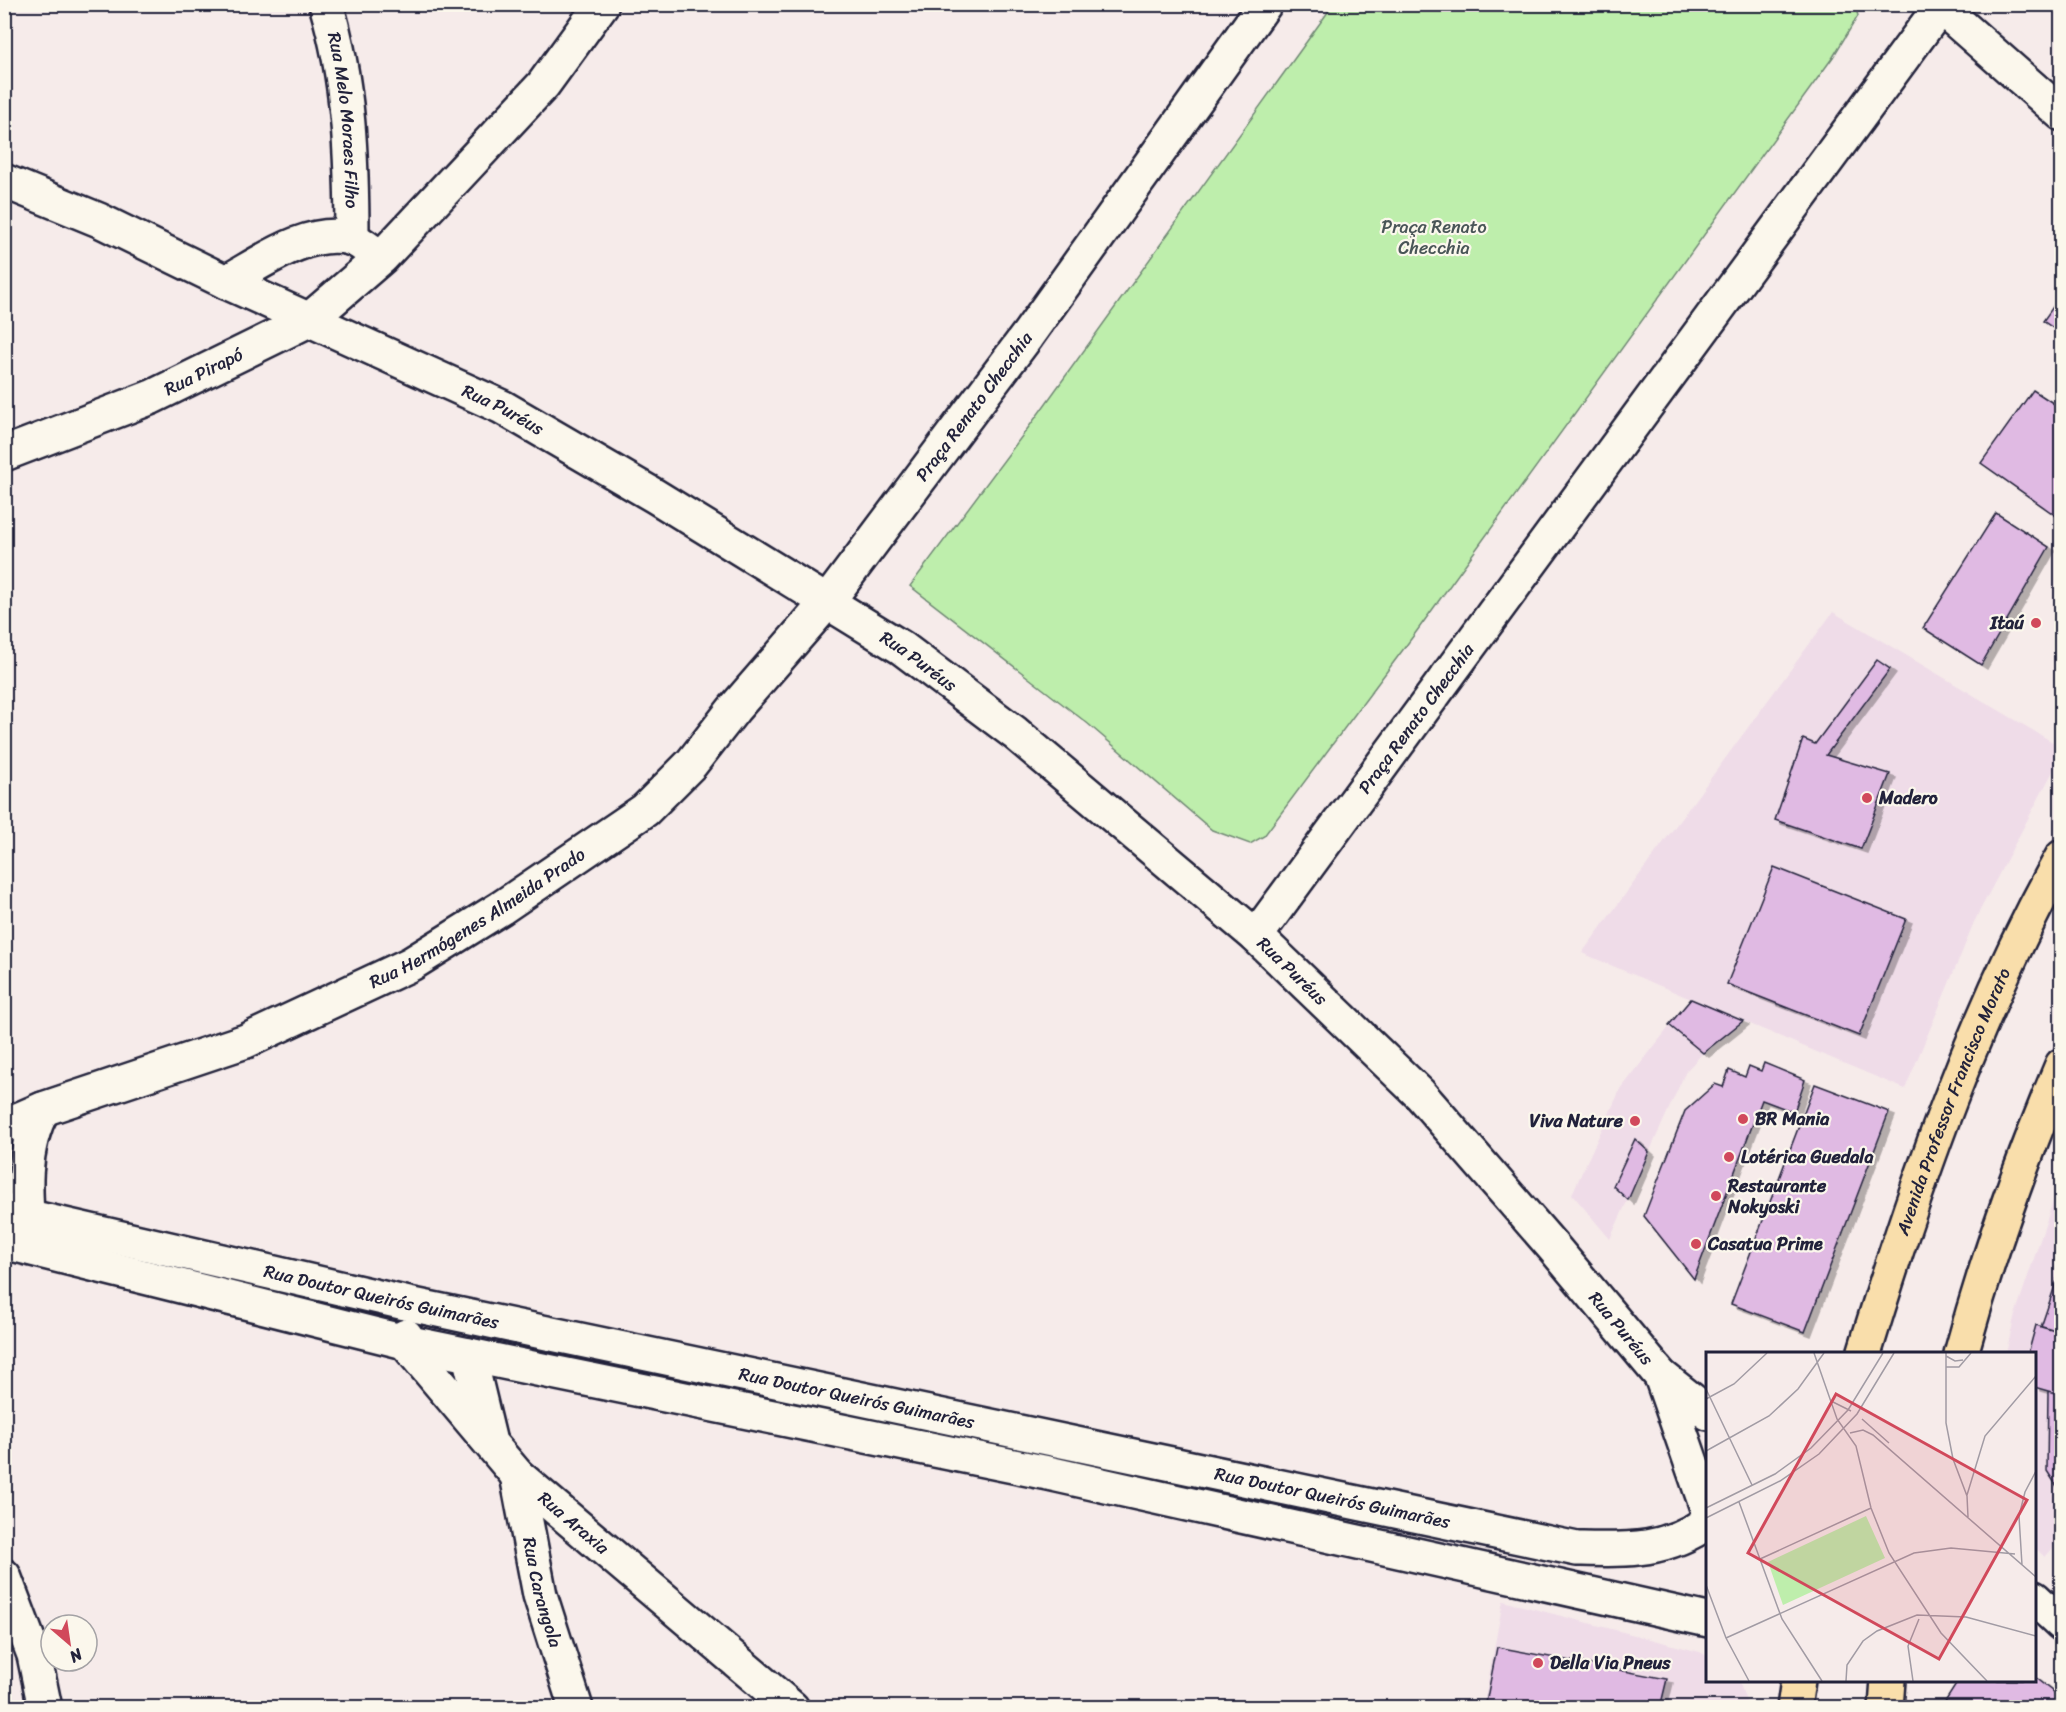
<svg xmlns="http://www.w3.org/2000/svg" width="2066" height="1712" viewBox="0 0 2066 1712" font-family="Sriracha,sans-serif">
<defs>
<filter id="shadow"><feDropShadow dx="6" dy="4" stdDeviation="0" flood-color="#0004"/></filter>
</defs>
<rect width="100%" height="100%" fill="#f6ebea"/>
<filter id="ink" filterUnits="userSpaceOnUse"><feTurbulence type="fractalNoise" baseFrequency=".0167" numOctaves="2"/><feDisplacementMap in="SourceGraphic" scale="12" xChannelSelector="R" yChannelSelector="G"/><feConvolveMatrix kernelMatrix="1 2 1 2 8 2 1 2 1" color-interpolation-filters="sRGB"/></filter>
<g filter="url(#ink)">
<path fill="#efdce8" d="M 1833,612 L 2061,747 L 2061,756 L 1977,916 L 1905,1089 L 1743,1021 L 1703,1053 L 1686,1071 L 1610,1239 L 1572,1194 L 1620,1090 L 1691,999 L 1582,953 Z
M 2061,1177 L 2062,1538 L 2045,1557 L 2034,1547 L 2034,1354 L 2006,1354 L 2014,1318 Z
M 1503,1601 L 1700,1652 L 1707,1656 L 1708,1680 L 1739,1681 L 1748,1707 L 1483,1708 Z"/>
<path fill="#beeeac" stroke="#708874" stroke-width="1.5" d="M 1333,5 L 1855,4 L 1858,16 L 1833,57 L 1414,635 L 1264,836 L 1250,844 L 1212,830 L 1087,723 L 910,586 L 1031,424 Z"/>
<path fill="#e0bae3" stroke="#22223b" stroke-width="1.5" filter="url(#shadow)" d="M 2062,294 L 2062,334 L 2043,321 Z
M 2033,390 L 2062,409 L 2062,520 L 1981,463 Z
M 1996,513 L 2049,547 L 1981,665 L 1923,628 Z
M 1877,660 L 1890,669 L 1826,755 L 1890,774 L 1861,849 L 1775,820 L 1803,739 L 1815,744 Z
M 1774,867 L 1906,919 L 1859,1036 L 1727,984 Z
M 1691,999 L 1743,1021 L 1703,1053 L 1669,1025 Z
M 1764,1063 L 1805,1080 L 1794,1112 L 1762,1100 L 1694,1279 L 1644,1216 L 1685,1111 L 1715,1084 L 1723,1087 L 1729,1070 L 1745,1077 L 1749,1066 L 1761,1071 Z
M 1815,1084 L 1889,1112 L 1805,1332 L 1731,1304 Z
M 1635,1139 L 1649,1152 L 1628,1200 L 1613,1186 Z
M 2062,1265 L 2062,1333 L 2041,1327 Z
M 2036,1325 L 2062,1333 L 2062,1395 L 2034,1387 L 2034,1354 L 2028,1354 Z
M 2048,1391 L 2062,1395 L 2062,1494 L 2047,1471 Z
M 1497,1647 L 1667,1679 L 1660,1708 L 1485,1708 Z
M 2034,1677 L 2062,1699 L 2062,1708 L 1941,1708 L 1959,1680 L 2034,1680 Z"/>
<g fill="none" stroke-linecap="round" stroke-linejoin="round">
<defs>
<g id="minor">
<path id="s1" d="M 326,4 C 349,80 352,160 352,239"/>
<path d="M 1937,4 L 2062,114"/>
<path id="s2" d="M 4,181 L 99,220 L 226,282 L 502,407 L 655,496 L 902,648 L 1015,733 L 1256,936 L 1420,1094 L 1554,1248 L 1661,1376 L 1708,1413"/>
<path d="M 226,282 C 261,263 307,228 350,238 C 357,240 364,246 370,250"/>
<path id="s3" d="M 4,454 L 152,397 L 309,320 L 382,257 L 543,85 L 602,4"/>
<path id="s4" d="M 1256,936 L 1940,7"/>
<path id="s5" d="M 4,1126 L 43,1109 L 246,1041 L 411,964 L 501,908 L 645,810 L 691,764 L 734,709 L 828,601 L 1027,336 L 1265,4"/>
<path id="s6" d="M 4,1211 L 409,1304 L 1577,1549 C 1627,1550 1665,1552 1708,1522"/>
<path d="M 29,1239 C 25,1195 21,1149 43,1109"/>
<path d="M 4,1242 L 405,1342 L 1048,1473 L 1708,1620"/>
<path id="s7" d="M 406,1336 L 405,1342 L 517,1475 L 792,1708"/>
<path d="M 469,1355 L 489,1438"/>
<path d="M 1661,1376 L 1708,1511"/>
<path id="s8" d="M 517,1475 L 540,1595 L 576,1708"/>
<path d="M 4,1576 L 34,1655 L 45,1708"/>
<path d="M 2034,1598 L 2062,1624"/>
</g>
<g id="highway">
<path id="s9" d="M 1864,1354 C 1916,1183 1975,1014 2062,857"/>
<path d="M 1961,1354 C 1988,1255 2022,1160 2062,1065"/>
<path d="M 1794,1708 L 1798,1680"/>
<path d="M 1886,1708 L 1888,1680"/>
</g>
</defs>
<use href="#minor" stroke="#22223b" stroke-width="38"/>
<use href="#highway" stroke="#22223b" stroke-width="38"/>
<use href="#minor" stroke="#fbf7ec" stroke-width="33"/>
<use href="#highway" stroke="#f9deab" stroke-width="33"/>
</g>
</g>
<g fill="#d1495b" stroke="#fbf7ec" stroke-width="2">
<circle cx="2036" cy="623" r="6"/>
<circle cx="1867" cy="798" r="6"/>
<circle cx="1743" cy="1119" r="6"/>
<circle cx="1635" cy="1121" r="6"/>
<circle cx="1729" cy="1157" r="6"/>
<circle cx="1716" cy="1196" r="6"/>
<circle cx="1696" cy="1244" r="6"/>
<circle cx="1538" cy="1663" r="6"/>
</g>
<g text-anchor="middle" stroke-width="4.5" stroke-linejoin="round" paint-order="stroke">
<g font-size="18" fill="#22223b" stroke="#fbf7ec">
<text dy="6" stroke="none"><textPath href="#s1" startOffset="118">Rua Melo Moraes Filho</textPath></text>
<text dy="6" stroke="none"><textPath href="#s3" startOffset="216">Rua Pirapó</textPath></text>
<text dy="6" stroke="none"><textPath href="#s5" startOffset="1240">Praça Renato Checchia</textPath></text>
<text dy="6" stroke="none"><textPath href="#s2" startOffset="549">Rua Puréus</textPath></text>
<text dy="6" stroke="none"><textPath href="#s2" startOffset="1035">Rua Puréus</textPath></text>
<text dy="6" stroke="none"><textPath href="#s4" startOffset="270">Praça Renato Checchia</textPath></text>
<text dy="6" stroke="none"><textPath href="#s5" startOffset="519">Rua Hermógenes Almeida Prado</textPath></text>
<text dy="6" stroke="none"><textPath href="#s2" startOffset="1521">Rua Puréus</textPath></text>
<text dy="6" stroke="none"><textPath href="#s9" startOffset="268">Avenida Professor Francisco Morato</textPath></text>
<text dy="6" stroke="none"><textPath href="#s6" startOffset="387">Rua Doutor Queirós Guimarães</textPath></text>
<text dy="6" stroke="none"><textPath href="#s2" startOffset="2007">Rua Puréus</textPath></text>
<text dy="6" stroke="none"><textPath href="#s6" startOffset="873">Rua Doutor Queirós Guimarães</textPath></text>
<text dy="6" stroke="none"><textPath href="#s6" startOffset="1359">Rua Doutor Queirós Guimarães</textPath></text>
<text dy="6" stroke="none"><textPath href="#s7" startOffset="254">Rua Araxia</textPath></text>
<text dy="6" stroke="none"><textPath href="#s8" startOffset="120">Rua Carangola</textPath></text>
</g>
<g font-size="18" fill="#495557" stroke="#fbf7ec">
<text x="1434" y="233">Praça Renato<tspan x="1434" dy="21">Checchia</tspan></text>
</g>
<g font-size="18" font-weight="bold" fill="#22223b" stroke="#fbf7ec" text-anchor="start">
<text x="2024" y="629" text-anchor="end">Itaú</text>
<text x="1879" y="804">Madero</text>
<text x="1755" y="1125">BR Mania</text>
<text x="1623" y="1127" text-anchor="end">Viva Nature</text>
<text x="1741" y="1163">Lotérica Guedala</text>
<text x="1728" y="1192">Restaurante<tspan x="1728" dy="21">Nokyoski</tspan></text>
<text x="1708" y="1250">Casatua Prime</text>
<text x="1550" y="1669">Della Via Pneus</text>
</g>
</g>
<g transform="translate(1706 1352)">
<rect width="330" height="330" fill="#f6ebea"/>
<path d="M 160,164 L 179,206 L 77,253 L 62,210 Z" fill="#beeeac"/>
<path fill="none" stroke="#a19ba4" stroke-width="1.5" d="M 108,1 L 131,67 L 150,94 L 165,156 L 183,201 L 235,281 L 281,329M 240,1 L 240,71 L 247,107 L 261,144 L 262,165M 240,4 L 249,9 L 257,8M 240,15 L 253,15 L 265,1M 0,37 L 46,133M 0,47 L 28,32 L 61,1M 125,49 L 145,59M 156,67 L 183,91M 144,81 L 157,78 L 167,83 L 330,225M 0,99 L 63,64 L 92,37 L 118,1M 261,143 L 279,84 L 330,24M 33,150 L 76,267 L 116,329M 0,156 L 69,122 L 105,96 L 142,58 L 177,1M 0,166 L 74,129 L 113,102 L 151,62 L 188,1M 54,207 L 165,156M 316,213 L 313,164 L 319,140 L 330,119M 0,233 L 20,286 L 43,329M 20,286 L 208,201 L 245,196 L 309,202M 140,329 L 141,313 L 157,289 L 171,279 L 211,263 L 260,265 L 330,284M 207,329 L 202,294 L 213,267"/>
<path fill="#d1495b" fill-opacity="0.15" stroke="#d1495b" stroke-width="3" d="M 130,42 L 321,148 L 233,307 L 42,201 Z"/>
<rect width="330" height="330" fill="none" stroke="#22223b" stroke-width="3"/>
</g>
<rect width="2066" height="1712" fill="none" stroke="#fbf7ec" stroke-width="24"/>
<rect x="12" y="12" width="2042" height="1688" fill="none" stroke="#22223b" stroke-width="2" filter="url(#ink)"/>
<g transform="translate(69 1643) rotate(151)"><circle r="28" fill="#fbf7ec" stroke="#a4a2a5" stroke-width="1.5"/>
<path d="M0-4.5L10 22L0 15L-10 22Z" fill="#d1495b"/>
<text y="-9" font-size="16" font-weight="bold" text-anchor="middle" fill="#22223b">N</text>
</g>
</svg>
